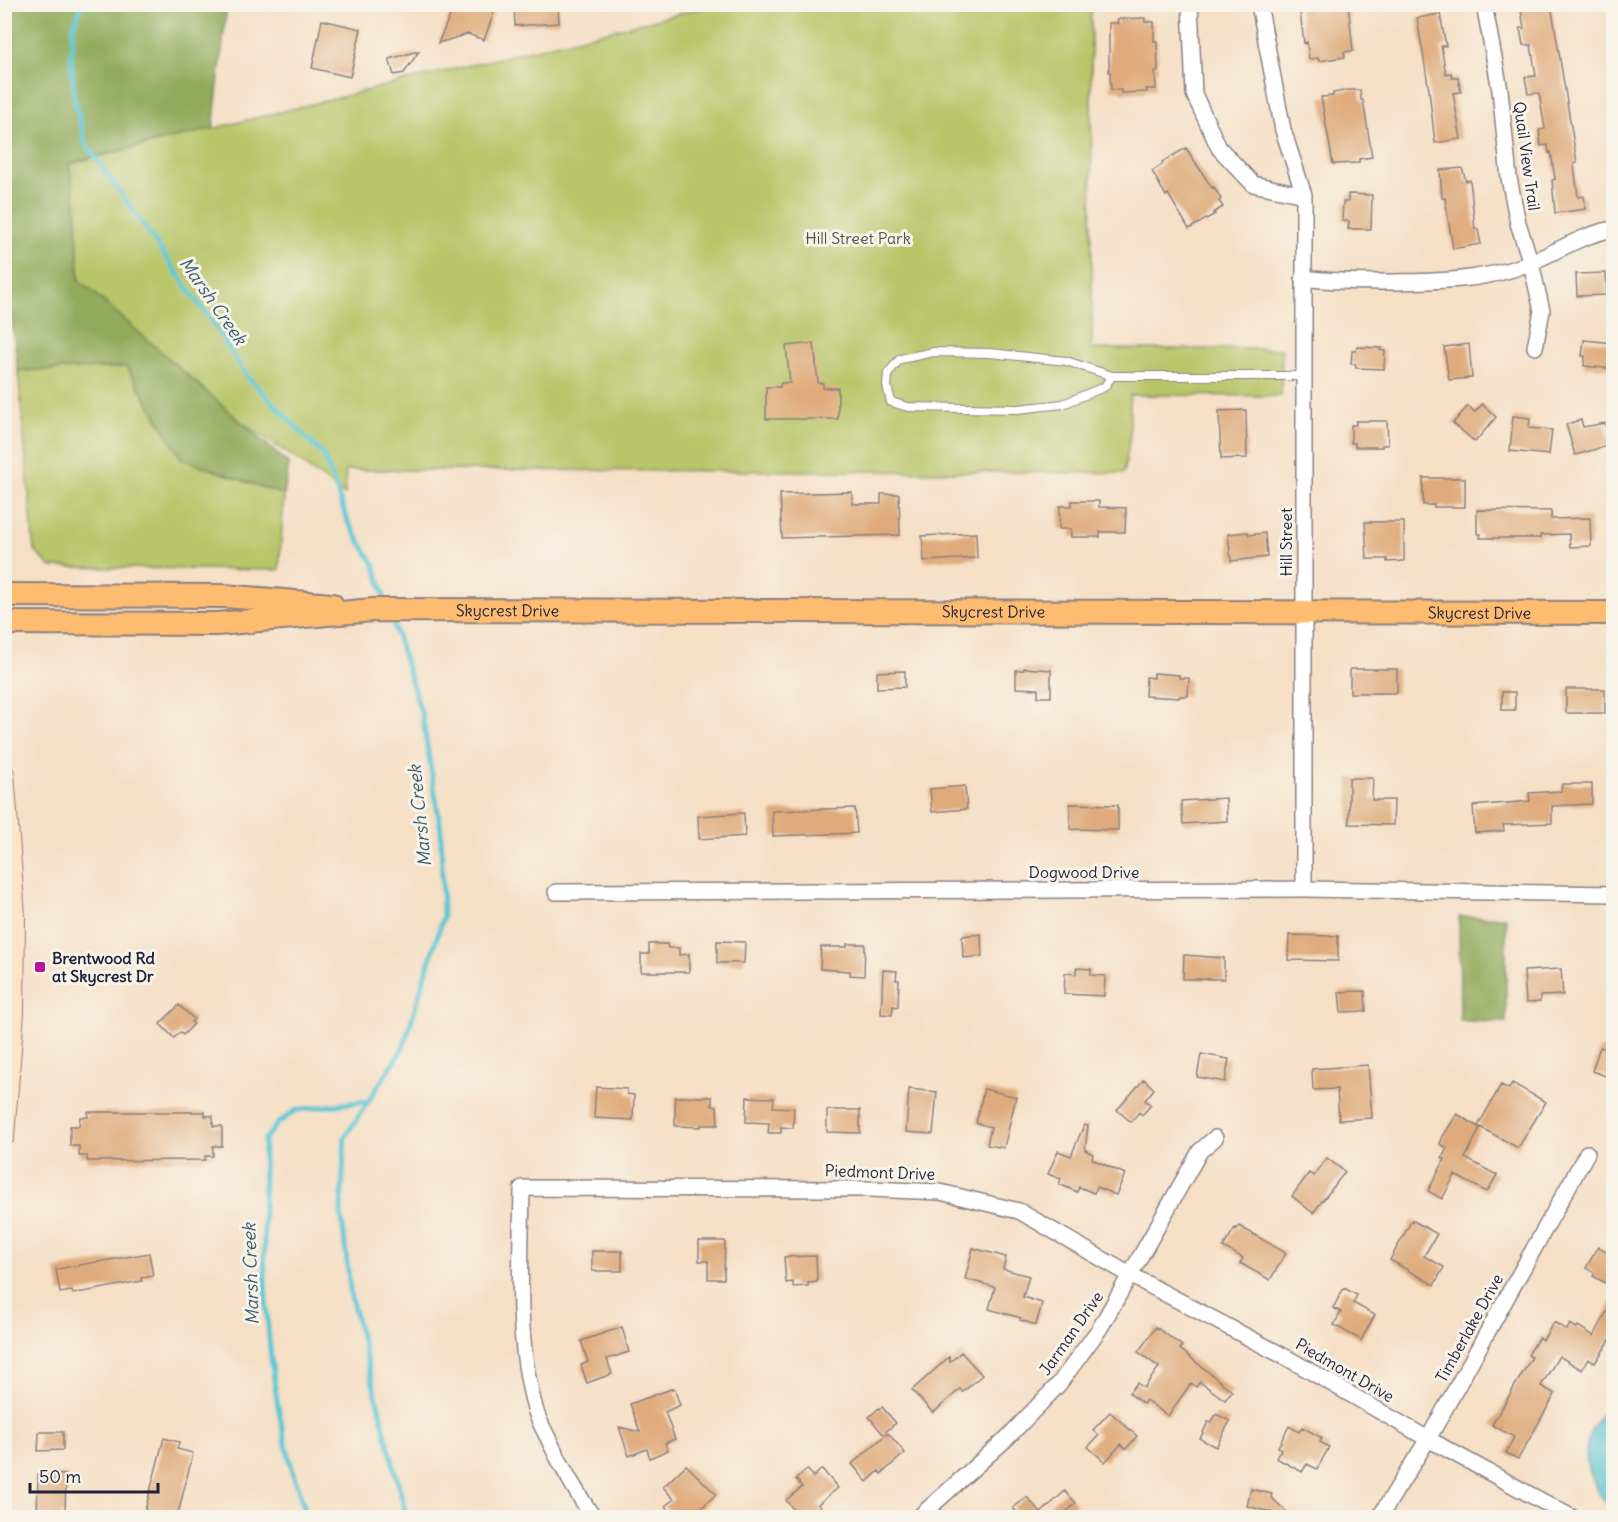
<svg xmlns="http://www.w3.org/2000/svg" width="1618" height="1522" viewBox="0 0 1618 1522" font-family="Delius,sans-serif">
<rect width="100%" height="100%" fill="#f7f3e8"/>
<filter id="ink" filterUnits="userSpaceOnUse"><feTurbulence type="fractalNoise" baseFrequency=".0167" numOctaves="2"/><feDisplacementMap in="SourceGraphic" scale="12" xChannelSelector="R" yChannelSelector="G"/><feConvolveMatrix kernelMatrix="1 2 1 2 8 2 1 2 1" color-interpolation-filters="sRGB"/></filter>
<filter id="wash" filterUnits="userSpaceOnUse"><feTurbulence type="fractalNoise" baseFrequency=".008" numOctaves="4" result="noise"/><feDisplacementMap in="SourceGraphic" scale="24" xChannelSelector="R" yChannelSelector="G"/><feGaussianBlur stdDeviation="1.35" result="paint"/><feColorMatrix in="noise" values="0 0 0 0 0 0 0 0 0 0 0 0 0 0 0 0 0 1.4 0 .05"/><feComposite in="paint" operator="in"/></filter>
<g filter="url(#wash)">
<rect width="100%" height="100%" fill="#f5dfc5"/>
<path fill="#b8c567" stroke="#6d7451" stroke-width="1.5" d="M 714,5 L 1091,5 L 1092,349 L 1282,349 L 1281,396 L 1130,395 L 1130,436 L 1124,473 L 838,471 L 346,470 L 345,495 L 299,461 L 237,419 L 79,280 L 76,203 L 69,164 Z
M 127,367 L 182,459 L 284,495 L 279,570 L 51,567 L 34,550 L 18,371 Z"/>
<path fill="#92aa5c" stroke="#5a664c" stroke-width="1.5" d="M 4,5 L 227,5 L 213,129 L 95,156 L 69,164 L 76,203 L 79,280 L 289,464 L 284,495 L 182,459 L 127,367 L 18,371 L 4,254 Z
M 1459,917 L 1506,917 L 1506,1022 L 1460,1021 Z"/>
<path fill="#5ac6d3" stroke="#3e7487" stroke-width="1.5" d="M 1613,1397 L 1613,1507 L 1599,1495 L 1587,1464 L 1586,1450 L 1592,1428 Z"/>
<g fill="none" stroke-linecap="round" stroke-linejoin="round">
<path stroke="#5ac6d3" stroke-width="5" d="M 82,4 L 73,27 L 71,57 L 74,98 L 86,144 L 216,328 L 246,375 L 324,456 L 348,522 L 375,566 L 384,596
M 394,626 L 422,715 L 441,830 L 443,917 L 403,1048 L 345,1137 L 341,1211 L 351,1297 L 407,1518
M 308,1518 C 262,1396 263,1268 264,1140 L 277,1124 L 296,1110 L 368,1101
M 1612,1518 L 1614,1515"/>
</g>
<g id="blocks">
<path fill="#dfab7c" d="M 455,4 L 497,4 L 484,40 L 468,34 L 438,43 Z
M 514,4 L 558,4 L 559,23 L 515,26 Z
M 1299,4 L 1348,4 L 1353,51 L 1344,52 L 1345,57 L 1319,61 L 1318,58 L 1309,59 L 1307,42 L 1304,43 Z
M 1520,4 L 1551,4 L 1577,163 L 1574,164 L 1578,197 L 1584,196 L 1586,209 L 1555,213 L 1552,180 L 1555,179 L 1551,152 L 1549,153 L 1548,145 L 1541,146 L 1539,130 L 1545,129 L 1539,93 L 1528,94 L 1525,77 L 1536,76 L 1531,45 L 1523,45 L 1520,28 L 1524,28 Z
M 1440,14 L 1446,46 L 1441,46 L 1446,74 L 1451,73 L 1452,78 L 1458,78 L 1461,92 L 1453,93 L 1461,139 L 1435,143 L 1429,90 L 1417,18 Z
M 1145,18 L 1145,22 L 1154,22 L 1154,41 L 1157,41 L 1158,71 L 1155,71 L 1156,89 L 1146,89 L 1147,92 L 1121,93 L 1121,90 L 1111,90 L 1110,72 L 1109,72 L 1109,23 L 1118,23 L 1117,19 Z
M 322,20 L 361,29 L 350,77 L 312,68 Z
M 419,51 L 404,73 L 394,75 L 389,59 Z
M 1348,90 L 1360,90 L 1361,100 L 1363,100 L 1372,157 L 1359,159 L 1359,163 L 1333,164 L 1321,97 L 1333,96 L 1333,93 Z
M 1186,148 L 1212,188 L 1214,187 L 1221,199 L 1219,201 L 1223,207 L 1213,213 L 1215,214 L 1189,229 L 1168,194 L 1166,196 L 1152,171 L 1163,164 L 1162,162 Z
M 1462,168 L 1466,181 L 1470,180 L 1475,229 L 1478,229 L 1481,244 L 1453,249 L 1445,198 L 1442,198 L 1440,170 Z
M 1348,194 L 1372,195 L 1371,229 L 1348,229 L 1349,221 L 1342,221 L 1343,202 L 1348,202 Z
M 1606,273 L 1607,295 L 1577,296 L 1576,274 Z
M 1584,340 L 1614,343 L 1614,369 L 1584,366 L 1585,356 L 1582,356 Z
M 814,343 L 818,383 L 823,383 L 823,388 L 838,388 L 838,419 L 766,419 L 766,387 L 780,387 L 781,383 L 790,383 L 786,346 Z
M 1469,344 L 1472,378 L 1449,380 L 1444,347 Z
M 1357,347 L 1381,348 L 1380,350 L 1385,351 L 1384,369 L 1356,368 L 1355,364 L 1351,364 L 1352,351 L 1356,351 Z
M 1482,404 L 1496,417 L 1475,442 L 1453,423 L 1468,406 L 1475,412 Z
M 1246,410 L 1247,458 L 1221,459 L 1219,411 Z
M 1513,416 L 1530,418 L 1529,428 L 1552,430 L 1549,455 L 1510,451 Z
M 1581,420 L 1583,427 L 1605,423 L 1611,445 L 1575,455 L 1566,424 Z
M 1356,421 L 1387,421 L 1388,445 L 1382,445 L 1382,447 L 1355,447 L 1355,443 L 1351,443 L 1351,425 L 1356,425 Z
M 1423,478 L 1465,478 L 1465,507 L 1434,507 L 1434,505 L 1423,505 Z
M 852,492 L 852,504 L 881,504 L 881,494 L 899,494 L 900,535 L 782,538 L 780,494 Z
M 1072,501 L 1099,501 L 1099,507 L 1126,508 L 1125,532 L 1100,532 L 1100,537 L 1071,537 L 1071,529 L 1059,529 L 1060,506 L 1072,506 Z
M 1477,510 L 1551,511 L 1551,519 L 1590,518 L 1591,546 L 1570,547 L 1569,534 L 1540,535 L 1541,538 L 1480,538 L 1481,534 L 1477,534 Z
M 1365,522 L 1404,522 L 1404,561 L 1387,562 L 1387,559 L 1367,559 Z
M 1248,532 L 1249,535 L 1265,533 L 1267,557 L 1231,561 L 1228,534 Z
M 976,533 L 977,558 L 924,561 L 922,536 Z
M 1024,668 L 1051,670 L 1051,697 L 1038,697 L 1038,689 L 1016,688 L 1016,670 L 1024,670 Z
M 1350,669 L 1397,669 L 1397,693 L 1350,693 Z
M 905,671 L 905,687 L 877,688 L 877,672 Z
M 1154,673 L 1179,675 L 1179,678 L 1189,678 L 1188,696 L 1180,696 L 1179,698 L 1145,696 L 1146,677 L 1154,678 Z
M 1566,689 L 1605,689 L 1605,713 L 1566,713 Z
M 1502,692 L 1515,692 L 1515,710 L 1502,710 Z
M 1349,778 L 1373,778 L 1372,800 L 1394,800 L 1393,825 L 1349,824 Z
M 1562,784 L 1592,784 L 1592,804 L 1552,806 L 1552,823 L 1503,825 L 1504,831 L 1475,833 L 1473,806 L 1530,801 L 1529,793 L 1561,791 Z
M 965,786 L 967,809 L 932,812 L 930,789 Z
M 1226,798 L 1227,821 L 1183,824 L 1181,801 Z
M 1070,804 L 1118,805 L 1118,830 L 1070,829 Z
M 855,808 L 857,833 L 773,836 L 772,811 Z
M 744,813 L 745,836 L 699,839 L 698,816 Z
M 981,934 L 982,956 L 963,958 L 962,936 Z
M 1289,935 L 1338,936 L 1338,961 L 1288,960 Z
M 717,941 L 745,942 L 744,963 L 717,963 Z
M 649,944 L 667,944 L 668,948 L 679,948 L 679,955 L 689,954 L 689,972 L 641,972 L 641,954 L 649,954 Z
M 847,944 L 865,944 L 864,976 L 850,975 L 850,971 L 820,969 L 821,947 L 847,947 Z
M 1184,955 L 1224,958 L 1224,979 L 1183,979 Z
M 1076,968 L 1091,969 L 1091,975 L 1105,976 L 1104,996 L 1064,994 L 1065,973 L 1076,974 Z
M 1561,969 L 1563,995 L 1540,996 L 1540,1002 L 1526,1003 L 1524,971 Z
M 883,970 L 897,971 L 896,980 L 899,980 L 898,1007 L 893,1006 L 892,1015 L 881,1014 Z
M 1365,991 L 1366,1011 L 1341,1012 L 1339,992 Z
M 179,1005 L 194,1019 L 191,1022 L 194,1024 L 183,1035 L 180,1032 L 174,1038 L 160,1024 Z
M 1600,1047 L 1614,1051 L 1614,1079 L 1592,1071 Z
M 1201,1054 L 1229,1059 L 1225,1082 L 1197,1077 Z
M 1368,1065 L 1372,1118 L 1339,1120 L 1337,1089 L 1313,1090 L 1312,1069 Z
M 1144,1079 L 1154,1089 L 1145,1100 L 1151,1105 L 1142,1115 L 1139,1112 L 1131,1122 L 1117,1110 Z
M 1512,1083 L 1546,1102 L 1518,1148 L 1478,1126 L 1501,1085 L 1509,1089 Z
M 596,1087 L 627,1089 L 627,1094 L 634,1095 L 633,1120 L 594,1118 Z
M 909,1089 L 937,1092 L 933,1134 L 906,1132 Z
M 984,1089 L 1016,1097 L 1004,1148 L 987,1145 L 991,1127 L 976,1123 Z
M 675,1097 L 712,1097 L 712,1106 L 717,1106 L 718,1125 L 701,1125 L 701,1127 L 675,1126 Z
M 747,1097 L 774,1098 L 773,1107 L 794,1108 L 793,1128 L 781,1127 L 781,1133 L 768,1133 L 769,1123 L 746,1122 Z
M 827,1110 L 860,1110 L 860,1133 L 827,1132 Z
M 88,1112 L 205,1112 L 205,1116 L 213,1116 L 213,1126 L 222,1126 L 222,1146 L 213,1146 L 213,1156 L 205,1156 L 205,1160 L 87,1161 L 87,1156 L 79,1156 L 79,1146 L 70,1146 L 70,1126 L 79,1126 L 80,1117 L 88,1117 Z
M 1457,1114 L 1480,1128 L 1465,1158 L 1497,1175 L 1487,1192 L 1455,1175 L 1442,1199 L 1428,1191 L 1445,1159 L 1442,1158 L 1447,1148 L 1440,1144 L 1443,1136 Z
M 1084,1125 L 1088,1126 L 1085,1150 L 1093,1154 L 1092,1159 L 1125,1174 L 1116,1195 L 1097,1187 L 1094,1193 L 1079,1187 L 1077,1192 L 1059,1184 L 1061,1179 L 1048,1174 L 1058,1151 L 1071,1156 Z
M 1327,1158 L 1345,1172 L 1313,1213 L 1292,1196 L 1309,1173 L 1314,1176 Z
M 1412,1220 L 1437,1234 L 1424,1256 L 1444,1267 L 1434,1285 L 1390,1260 Z
M 1239,1226 L 1286,1253 L 1270,1280 L 1240,1263 L 1243,1258 L 1223,1247 L 1235,1228 L 1237,1229 Z
M 699,1241 L 725,1241 L 724,1279 L 708,1279 L 708,1261 L 699,1261 Z
M 1598,1247 L 1614,1257 L 1614,1288 L 1593,1276 L 1595,1273 L 1586,1268 Z
M 973,1248 L 1006,1257 L 1003,1269 L 1029,1276 L 1023,1297 L 1042,1303 L 1036,1325 L 1020,1320 L 1021,1318 L 989,1309 L 995,1287 L 965,1279 Z
M 592,1251 L 622,1251 L 622,1271 L 592,1271 Z
M 149,1253 L 153,1276 L 141,1278 L 142,1281 L 73,1294 L 72,1291 L 60,1293 L 56,1269 Z
M 816,1256 L 817,1282 L 808,1283 L 808,1286 L 793,1287 L 793,1282 L 786,1283 L 784,1257 Z
M 1344,1288 L 1357,1295 L 1353,1303 L 1375,1315 L 1361,1340 L 1334,1325 L 1341,1312 L 1333,1308 Z
M 1614,1298 L 1614,1334 L 1595,1363 L 1588,1359 L 1582,1370 L 1559,1356 L 1541,1386 L 1555,1394 L 1518,1459 L 1506,1453 L 1514,1437 L 1492,1425 L 1532,1357 L 1528,1355 L 1539,1337 L 1543,1340 L 1554,1322 L 1567,1330 L 1570,1324 L 1577,1328 L 1578,1326 L 1594,1336 Z
M 622,1327 L 629,1352 L 607,1359 L 612,1374 L 587,1383 L 581,1365 L 588,1362 L 581,1341 Z
M 1156,1327 L 1182,1346 L 1180,1349 L 1232,1391 L 1225,1400 L 1200,1382 L 1196,1387 L 1191,1383 L 1168,1416 L 1146,1400 L 1143,1404 L 1129,1393 L 1137,1383 L 1144,1388 L 1159,1367 L 1138,1352 Z
M 961,1352 L 982,1375 L 963,1392 L 960,1389 L 933,1413 L 912,1390 L 949,1357 L 950,1362 Z
M 674,1388 L 680,1405 L 665,1412 L 675,1439 L 665,1443 L 668,1450 L 650,1458 L 647,1449 L 629,1456 L 619,1427 L 640,1432 L 630,1404 Z
M 882,1407 L 896,1423 L 883,1434 L 869,1417 L 879,1408 L 880,1409 Z
M 1110,1412 L 1137,1436 L 1126,1449 L 1121,1444 L 1105,1462 L 1088,1447 L 1099,1435 L 1093,1430 Z
M 1216,1414 L 1230,1421 L 1216,1447 L 1200,1439 L 1208,1422 L 1211,1423 Z
M 1289,1426 L 1299,1432 L 1302,1427 L 1322,1438 L 1320,1442 L 1329,1447 L 1317,1469 L 1307,1464 L 1302,1472 L 1276,1458 L 1281,1449 L 1278,1447 Z
M 39,1432 L 63,1432 L 63,1450 L 38,1451 Z
M 888,1433 L 905,1453 L 881,1474 L 879,1471 L 867,1482 L 852,1464 Z
M 164,1438 L 179,1442 L 177,1449 L 193,1453 L 177,1518 L 143,1518 Z
M 686,1465 L 716,1494 L 691,1518 L 676,1518 L 665,1506 L 674,1499 L 663,1487 Z
M 807,1469 L 813,1477 L 822,1469 L 838,1488 L 818,1504 L 829,1518 L 800,1518 L 786,1500 L 802,1487 L 796,1479 Z
M 38,1474 L 66,1475 L 65,1513 L 61,1513 L 61,1518 L 37,1518 Z
M 1251,1489 L 1272,1494 L 1271,1497 L 1293,1518 L 1247,1506 Z
M 1065,1491 L 1076,1503 L 1059,1518 L 1022,1518 L 1013,1508 L 1027,1497 L 1041,1513 Z"/>
</g>
</g>
<g filter="url(#ink)">
<use href="#blocks" fill-opacity="0" stroke="#8c8080" stroke-width="1.5"/>
<g fill="none" stroke-linecap="round" stroke-linejoin="round">
<defs>
<path id="service" d="M 1112,376 L 1104,387 L 1063,404 L 1018,409 L 908,407 L 891,402 L 887,386 L 888,373 L 900,359 L 934,352 L 990,353 L 1066,361 L 1112,376 L 1303,376"/>
<path id="minor" d="M 1190,4 L 1194,94 L 1219,148 L 1253,184 L 1304,195 L 1283,130 L 1259,4
M 1484,4 L 1500,90 L 1509,178 L 1518,223 L 1531,263 L 1542,311 L 1535,347
M 1304,195 L 1304,889
M 1303,278 C 1334,282 1364,282 1395,282 C 1436,281 1476,281 1516,268 C 1550,257 1578,235 1614,229
M 556,892 L 1304,889 L 1614,894
M 594,1518 C 576,1493 561,1465 548,1438 C 543,1428 537,1418 535,1408 C 515,1337 521,1260 522,1188 L 869,1189 L 940,1192 L 1019,1211 L 1130,1275 L 1289,1359 L 1428,1439 L 1573,1518
M 918,1518 L 1007,1438 L 1059,1384 L 1100,1328 L 1200,1151 L 1215,1138
M 1379,1518 L 1428,1439 L 1587,1153"/>
<path id="secondary" d="M 4,774 L 15,916 L 14,1012 L 4,1136"/>
<g id="primary">
<path d="M 4,595 L 224,596 L 332,605"/>
<path id="s1" d="M 4,623 L 217,624 L 373,610 L 1614,613"/>
</g>
</defs>
<use href="#service" stroke="#8c8080" stroke-width="10"/>
<use href="#minor" stroke="#8c8080" stroke-width="18"/>
<use href="#secondary" stroke="#8c8080" stroke-width="22"/>
<use href="#primary" stroke="#8c8080" stroke-width="26"/>
<use href="#service" stroke="#fff" stroke-width="8"/>
<use href="#minor" stroke="#fff" stroke-width="15"/>
<use href="#secondary" stroke="#ffe4c6" stroke-width="20"/>
<use href="#primary" stroke="#febc70" stroke-width="22"/>
</g>
</g>
<rect fill="#b5179e" stroke="#f7f3e8" stroke-width="2" x="34" y="961" width="12" height="12" rx="3"/>
<g text-anchor="middle" stroke-width="6" stroke-linejoin="round" paint-order="stroke">
<g font-size="16" fill="#22223b" stroke="#f7f3e8">
<text transform="translate(1527 156) rotate(82)" y="6">Quail View Trail</text>
<text transform="translate(1286 542) rotate(-90)" y="6">Hill Street</text>
<text dy="6" stroke="none"><textPath href="#s1" startOffset="504">Skycrest Drive</textPath></text>
<text dy="6" stroke="none"><textPath href="#s1" startOffset="990">Skycrest Drive</textPath></text>
<text dy="6" stroke="none"><textPath href="#s1" startOffset="1476">Skycrest Drive</textPath></text>
<text x="1084" y="878">Dogwood Drive</text>
<text transform="translate(880 1172) rotate(2)" y="6">Piedmont Drive</text>
<text transform="translate(1469 1328) rotate(-61)" y="6">Timberlake Drive</text>
<text transform="translate(1071 1333) rotate(-55)" y="6">Jarman Drive</text>
<text transform="translate(1345 1370) rotate(30)" y="6">Piedmont Drive</text>
</g>
<g font-size="16" fill="#4f5348" stroke="#f7f3e8">
<text x="858" y="244">Hill Street Park</text>
</g>
<g font-size="16" font-weight="bold" fill="#22223b" stroke="#f7f3e8" text-anchor="start">
<text x="52" y="964">Brentwood Rd<tspan x="52" dy="18">at Skycrest Dr</tspan></text>
</g>
<g font-size="18" font-style="italic" fill="#365b70" stroke="#f7f3e8">
<text transform="translate(213 301) rotate(55)" y="6">Marsh Creek</text>
<text transform="translate(420 816) rotate(-96)" y="6">Marsh Creek</text>
<text transform="translate(251 1274) rotate(-92)" y="6">Marsh Creek</text>
</g>
</g>
<rect width="1618" height="1522" fill="none" stroke="#f7f3e8" stroke-width="24"/>
<path d="M30 1483v9h128v-9" fill="none" stroke="#22223b" stroke-width="3"/>
<text x="39" y="1483" font-size="18" fill="#22223b" stroke="#f7f3e8" stroke-width="4.5" paint-order="stroke">50 m</text>
</svg>
